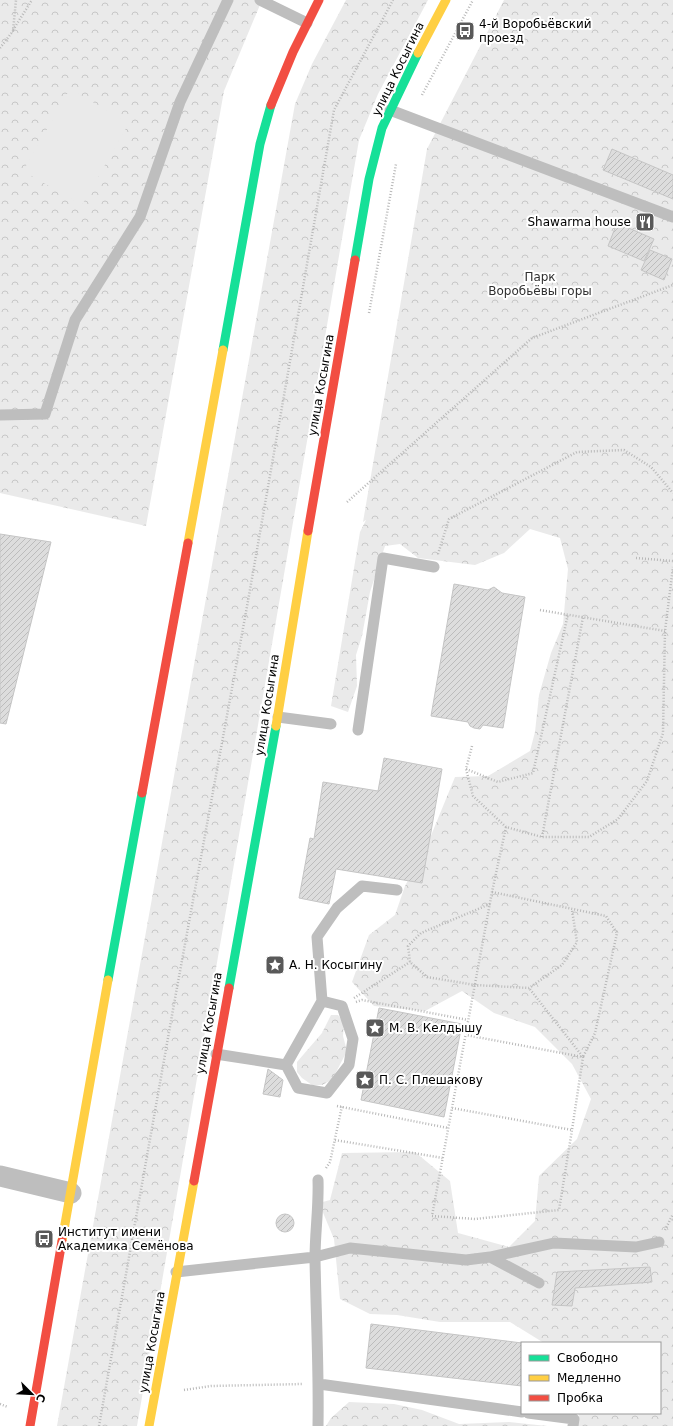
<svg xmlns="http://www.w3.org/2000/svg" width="673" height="1426" viewBox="0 0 673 1426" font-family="'DejaVu Sans',sans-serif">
<defs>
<pattern id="forest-crowns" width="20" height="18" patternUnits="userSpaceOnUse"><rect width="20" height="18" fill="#eaeaea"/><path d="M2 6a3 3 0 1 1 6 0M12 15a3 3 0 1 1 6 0" fill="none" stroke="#c7c7c7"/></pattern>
<pattern id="building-hatch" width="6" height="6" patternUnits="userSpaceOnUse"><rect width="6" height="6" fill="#ddd"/><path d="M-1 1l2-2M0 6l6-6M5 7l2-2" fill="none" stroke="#bcbcbc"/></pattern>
</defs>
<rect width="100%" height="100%" fill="#fff"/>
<path fill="url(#forest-crowns)" d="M 0,0 L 262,0 L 224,91 L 146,526 L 0,493 Z
M 346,0 L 428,0 L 378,94 L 359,140 L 137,1426 L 57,1426 L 295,104 L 312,64 Z
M 504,0 L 673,0 L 673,1426 L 578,1426 L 579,1413 L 660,1413 L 660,1343 L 544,1343 L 510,1322 L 440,1322 L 397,1315 L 370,1314 L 340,1299 L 334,1239 L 319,1203 L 330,1200 L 342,1153 L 415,1152 L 450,1181 L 458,1233 L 509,1247 L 535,1221 L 539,1176 L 577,1139 L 591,1099 L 572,1064 L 535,1027 L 494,1013 L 462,991 L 425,1011 L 374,1006 L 352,982 L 369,935 L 395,915 L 405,886 L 430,838 L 455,777 L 488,776 L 530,751 L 535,732 L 539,695 L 551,653 L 563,624 L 568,569 L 560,538 L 530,529 L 504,553 L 475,565 L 418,558 L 400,544 L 385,546 L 370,592 L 362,636 L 356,655 L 357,686 L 348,712 L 331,706 L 360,532 L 366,520 L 363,522 L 427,149 Z
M 331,1015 L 338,1015 L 344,1023 L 343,1036 L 347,1051 L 332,1080 L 322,1085 L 312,1085 L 302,1078 L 297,1072 L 297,1062 L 322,1033 Z
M 349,1402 L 394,1404 L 422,1410 L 459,1424 L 509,1422 L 547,1426 L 326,1426 L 331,1418 Z"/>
<path fill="#eaeaea" d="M 70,89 L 129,123 L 82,205 L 23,171 Z"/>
<path fill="url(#building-hatch)" stroke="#c5c5c5" d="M 612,149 L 673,175 L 673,199 L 603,170 Z
M 617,223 L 654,239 L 644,261 L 608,246 Z
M 650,250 L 672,259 L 664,280 L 641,270 Z
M 0,534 L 51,542 L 6,724 L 0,723 Z
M 454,584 L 488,590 L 494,587 L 502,593 L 525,597 L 503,728 L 483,725 L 480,729 L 474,728 L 470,726 L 468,722 L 431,716 Z
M 384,758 L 442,769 L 422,883 L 336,869 L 329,904 L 299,898 L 310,838 L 314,839 L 323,782 L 378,791 Z
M 379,1008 L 462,1024 L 444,1117 L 361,1100 Z
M 268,1069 L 283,1080 L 280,1097 L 263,1094 Z
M276 1223a9 9 0 1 1 18 0a9 9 0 1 1-18 0Z
M 650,1267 L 652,1282 L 575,1288 L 572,1306 L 552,1305 L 557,1272 Z
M 371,1324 L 522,1343 L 522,1386 L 366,1368 Z"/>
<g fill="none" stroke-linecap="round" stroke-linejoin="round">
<path stroke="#b8b8b8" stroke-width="2.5" stroke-dasharray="1 2" stroke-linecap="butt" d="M 13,30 L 32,0
M 0,48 L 13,31 L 16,0
M 422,95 L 473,0
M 369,313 L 396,164
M 347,502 L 532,338 L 673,285
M 438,554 L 449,519 L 577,452 L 624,450 L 651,467 L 673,493
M 636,558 L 673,561
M 540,610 L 665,631
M 472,746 L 466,769 L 473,796 L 506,827 L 542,837 L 589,837 L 618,819 L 647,781 L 663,733 L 665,631 L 673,567
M 466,769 L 498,782 L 533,773 L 568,614
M 506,827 L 492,892 L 432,1216 L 475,1219 L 559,1210 L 572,1130
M 542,837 L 583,617
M 492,892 L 606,916 L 617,933 L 595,1033 L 583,1057 L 529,988
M 490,904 L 421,933 L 408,946 L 410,962 L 427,977 L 475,985 L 529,988 L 562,965 L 577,942 L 572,910
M 354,998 L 410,962
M 356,1002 L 362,1000 L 468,1020
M 337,1106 L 448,1128
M 452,1108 L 572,1130 L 583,1057 L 466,1035
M 335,1140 L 443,1158
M 326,1168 L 330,1162 L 342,1106
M 665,1230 L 673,1214
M 184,1390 L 211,1386 L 303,1384
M 0,1404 L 8,1407
M 99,1426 L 174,1004 L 248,601 L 334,110 L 393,0"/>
<path stroke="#bebebe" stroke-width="11" d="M 260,0 L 307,23
M 390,110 L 673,217
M 0,415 L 45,414 L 75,320 L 140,217 L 180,102 L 228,0
M 278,717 L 331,724
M 358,730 L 383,558 L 434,567
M 322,1001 L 342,1006 L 353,1039 L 349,1065 L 327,1093 L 298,1088 L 286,1065 Z
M 322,1001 L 317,937 L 337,908 L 362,886 L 397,890
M 216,1054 L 286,1065
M 490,1257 L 539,1283
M 176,1272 L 315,1257 L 350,1248 L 466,1260 L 490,1257 L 554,1243 L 636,1247 L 659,1242
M 319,1384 L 522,1412
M 528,1413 L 574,1419 L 573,1426
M 318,1426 C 319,1370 316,1315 315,1259 C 315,1232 319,1206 318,1180"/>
<path stroke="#bebebe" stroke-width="21" d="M 0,1176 L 71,1193"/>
<path stroke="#16e098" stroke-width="9" d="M 355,260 L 369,179 L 382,128 L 418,53
M 223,350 L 260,144 L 271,105
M 108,980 L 142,793
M 229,988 L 276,726"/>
<path stroke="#ffcf43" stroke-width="9" d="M 418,53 L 446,0
M 188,543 L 223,350
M 276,726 L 308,531
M 62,1241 L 108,980
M 149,1426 L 194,1181"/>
<path stroke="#f24e42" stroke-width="9" d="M 271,105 L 293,52 L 319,0
M 308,531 L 355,260
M 142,793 L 188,543
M 194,1181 L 229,988
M 30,1426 L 62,1241"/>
</g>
<defs>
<symbol id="bus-square" viewBox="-11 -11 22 22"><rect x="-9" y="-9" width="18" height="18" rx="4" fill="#595959" stroke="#fff"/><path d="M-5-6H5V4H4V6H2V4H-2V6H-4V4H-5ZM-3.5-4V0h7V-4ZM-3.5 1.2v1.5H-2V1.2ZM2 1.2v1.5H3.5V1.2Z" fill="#fff"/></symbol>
<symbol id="restaurant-square" viewBox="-11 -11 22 22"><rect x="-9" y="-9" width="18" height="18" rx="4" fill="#595959" stroke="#fff"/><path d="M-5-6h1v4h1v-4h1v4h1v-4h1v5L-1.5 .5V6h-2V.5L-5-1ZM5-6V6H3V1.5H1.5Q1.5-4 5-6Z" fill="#fff"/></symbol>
<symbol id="sight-square" viewBox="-11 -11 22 22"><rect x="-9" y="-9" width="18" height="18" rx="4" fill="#595959" stroke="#fff"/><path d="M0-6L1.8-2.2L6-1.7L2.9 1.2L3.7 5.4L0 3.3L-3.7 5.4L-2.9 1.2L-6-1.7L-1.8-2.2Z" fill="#fff"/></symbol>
</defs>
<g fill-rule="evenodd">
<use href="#bus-square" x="454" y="20" width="22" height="22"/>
<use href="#restaurant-square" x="634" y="211" width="22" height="22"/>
<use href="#sight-square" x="264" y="954" width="22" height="22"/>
<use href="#sight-square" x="364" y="1017" width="22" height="22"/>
<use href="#sight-square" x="354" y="1069" width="22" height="22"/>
<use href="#bus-square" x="33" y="1228" width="22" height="22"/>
</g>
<g text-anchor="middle" stroke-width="4" stroke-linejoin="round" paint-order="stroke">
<g font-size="12" fill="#000" stroke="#fff" text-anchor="start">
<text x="479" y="28">4-й Воробьёвский<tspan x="479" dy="14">проезд</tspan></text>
<text x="631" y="226" text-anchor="end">Shawarma house</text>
<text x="289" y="969">А. Н. Косыгину</text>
<text x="389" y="1032">М. В. Келдышу</text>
<text x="379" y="1084">П. С. Плешакову</text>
<text x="58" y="1236">Институт имени<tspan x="58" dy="14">Академика Семёнова</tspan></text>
</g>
<g font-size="12" fill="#000" stroke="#fff">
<text transform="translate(398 69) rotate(-64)" y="4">улица Косыгина</text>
<text transform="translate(321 385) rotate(-80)" y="4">улица Косыгина</text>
<text transform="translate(267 705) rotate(-81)" y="4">улица Косыгина</text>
<text transform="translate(209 1023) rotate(-80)" y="4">улица Косыгина</text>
<text transform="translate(152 1342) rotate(-80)" y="4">улица Косыгина</text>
</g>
<g font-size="12" fill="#303030" stroke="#fff">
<text x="540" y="281">Парк<tspan x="540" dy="14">Воробьёвы горы</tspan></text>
</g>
</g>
<rect x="521" y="1342" width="140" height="72" fill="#ffffff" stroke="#999999"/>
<rect x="529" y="1355" width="20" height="6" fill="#16e098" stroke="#999999"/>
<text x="557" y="1362" font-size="12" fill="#000000">Свободно</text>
<rect x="529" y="1375" width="20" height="6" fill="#ffcf43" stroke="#999999"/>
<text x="557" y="1382" font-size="12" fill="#000000">Медленно</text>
<rect x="529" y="1395" width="20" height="6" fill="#f24e42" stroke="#999999"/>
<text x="557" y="1402" font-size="12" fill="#000000">Пробка</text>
<g transform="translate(32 1394) rotate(114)" stroke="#ffffff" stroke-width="3" paint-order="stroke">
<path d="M0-3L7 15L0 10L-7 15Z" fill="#000000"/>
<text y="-6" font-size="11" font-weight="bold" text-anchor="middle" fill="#000000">С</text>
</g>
</svg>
